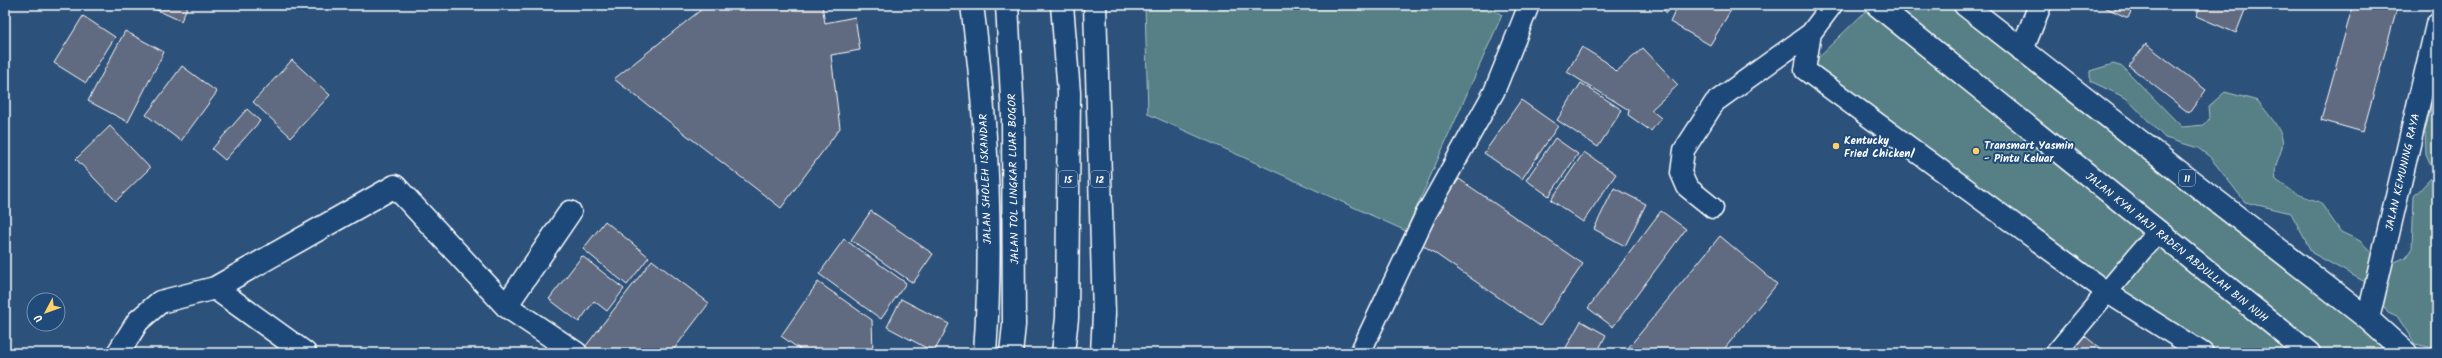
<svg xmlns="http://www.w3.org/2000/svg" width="2442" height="358" viewBox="0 0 2442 358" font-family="Kalam,sans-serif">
<rect width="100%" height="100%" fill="#2c517b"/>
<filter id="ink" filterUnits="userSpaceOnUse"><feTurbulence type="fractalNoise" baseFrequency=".025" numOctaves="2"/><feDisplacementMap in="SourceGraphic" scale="8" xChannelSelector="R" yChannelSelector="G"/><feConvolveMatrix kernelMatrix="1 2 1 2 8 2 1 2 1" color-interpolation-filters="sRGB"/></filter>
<g filter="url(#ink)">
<path fill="#568086" stroke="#aac0c2" d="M 1145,5 L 1485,5 L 1502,15 L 1406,231 L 1148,114 Z
M 1872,5 L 1965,5 L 2407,353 L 2202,353 L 1805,70 Z
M 2113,64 L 2123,67 L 2182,127 L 2204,125 L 2210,118 L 2209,106 L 2225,92 L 2258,101 C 2266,112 2286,132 2282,147 C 2279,161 2273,164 2276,180 L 2297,194 L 2320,202 L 2341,232 L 2360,241 L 2386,266 L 2406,257 L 2412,248 L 2414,196 L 2435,174 L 2426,154 L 2425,131 L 2437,83 L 2437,349 L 2415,344 L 2397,316 L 2388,312 L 2365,282 L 2312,253 L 2291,213 L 2245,202 L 2210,157 L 2198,148 L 2165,138 L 2126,98 L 2090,81 L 2090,71 Z"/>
<path fill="#606b80" stroke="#fff" d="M 146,5 L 188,5 L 181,21 Z
M 707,5 L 822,5 L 825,23 L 855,17 L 860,50 L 831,55 L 840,128 L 781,208 L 614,79 Z
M 1657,5 L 1673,5 L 1667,13 Z
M 1678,5 L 1734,5 L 1710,45 L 1670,22 Z
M 2100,5 L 2134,5 L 2128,18 Z
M 2201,5 L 2247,5 L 2236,33 L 2196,16 Z
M 2353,5 L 2398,5 L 2363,132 L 2321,120 Z
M 83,16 L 115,37 L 86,83 L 54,63 Z
M 125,31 L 164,52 L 128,122 L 88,101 Z
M 2146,44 L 2206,90 L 2189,113 L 2129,66 Z
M 1582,47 L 1606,62 L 1616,72 L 1643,48 L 1678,85 L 1651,110 L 1661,118 L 1651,131 L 1628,115 L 1629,110 L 1567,72 Z
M 292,60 L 330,95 L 291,137 L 253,102 Z
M 182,66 L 217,92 L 181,141 L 146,115 Z
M 1581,83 L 1622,110 L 1598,147 L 1557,120 Z
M 1521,100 L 1558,126 L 1522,179 L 1484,153 Z
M 247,109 L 260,121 L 225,160 L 212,149 Z
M 110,126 L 150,168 L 116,201 L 76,159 Z
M 1555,138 L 1578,154 L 1549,196 L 1526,180 Z
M 1584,152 L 1616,174 L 1583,222 L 1551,200 Z
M 1459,179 L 1583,264 L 1540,326 L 1417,241 Z
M 1614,188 L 1646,204 L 1625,246 L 1594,229 Z
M 871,211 L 933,254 L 913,283 L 851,240 Z
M 1661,211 L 1686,229 L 1613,327 L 1588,308 Z
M 605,221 L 649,257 L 627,285 L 583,249 Z
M 1720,236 L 1777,284 L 1721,353 L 1624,353 Z
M 844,239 L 906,283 L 881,319 L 819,274 Z
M 582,256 L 624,289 L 607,311 L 594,301 L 579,322 L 549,299 Z
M 652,260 L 709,303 L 671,353 L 592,353 L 585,347 Z
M 818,282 L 872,320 L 873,353 L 805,353 L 781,336 Z
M 901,299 L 949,324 L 934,352 L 887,327 Z
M 1581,321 L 1606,335 L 1597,353 L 1563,353 Z
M 2081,333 L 2106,353 L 2065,353 Z"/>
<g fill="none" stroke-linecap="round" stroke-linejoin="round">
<defs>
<path id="service" d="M 1811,33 L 1805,70 L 2108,293 L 2203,353
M 1713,208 L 1687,187 L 1681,173 L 1684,150 L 1715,102 L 1811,33 L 1832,5
M 1360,353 L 1426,214 L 1494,92 L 1529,5
M 2056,353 L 2158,231"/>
<path id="minor" d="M 2022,50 L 2040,5
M 215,288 L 395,186 L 506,306 L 576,353
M 506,306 L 570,212
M 2368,319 L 2437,25
M 118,353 L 138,321 L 160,302 L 215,288 L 305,353"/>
<path id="trunk" d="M 972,5 C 987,119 993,238 985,353
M 1095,5 L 1104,314 L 1102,353
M 1877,5 L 2309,353
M 1965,5 L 2368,319 L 2406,353"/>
<path id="motorway" d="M 1007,5 L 1013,116 L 1014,325 L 1011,353
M 1062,5 L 1069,93 L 1067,318 L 1063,353"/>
</defs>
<use href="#service" stroke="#fff" stroke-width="23"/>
<use href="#minor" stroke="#fff" stroke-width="25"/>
<use href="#trunk" stroke="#fff" stroke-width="25"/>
<use href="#motorway" stroke="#fff" stroke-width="25"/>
<use href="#service" stroke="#1f4a7a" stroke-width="20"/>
<use href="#minor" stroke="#1f4a7a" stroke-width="22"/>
<use href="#trunk" stroke="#1f4a7a" stroke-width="22"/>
<use href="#motorway" stroke="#1f4a7a" stroke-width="22"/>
</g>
</g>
<g fill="#ffd166" stroke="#1f4a7a" stroke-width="1.5">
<circle cx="1836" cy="146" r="4"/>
<circle cx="1976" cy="151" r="4"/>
</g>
<g text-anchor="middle" stroke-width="4" stroke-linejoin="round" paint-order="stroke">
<g fill="#1f4a7a" stroke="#bcc9d7" stroke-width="1">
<rect x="2179" y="170" width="16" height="16" rx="3"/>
<rect x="1059" y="171" width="18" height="16" rx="3"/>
<rect x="1091" y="171" width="18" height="16" rx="3"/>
</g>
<g font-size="10" font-weight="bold" fill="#fff">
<text x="2187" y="182">11</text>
<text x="1068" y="183">15</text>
<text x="1100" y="183">12</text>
</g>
<g font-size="11" font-weight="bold" fill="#fff" stroke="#1f4a7a" text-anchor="start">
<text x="1844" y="144">Kentucky<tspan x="1844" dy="13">Fried Chicken/</tspan></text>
<text x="1984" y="149">Transmart Yasmin<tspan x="1984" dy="13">- Pintu Keluar</tspan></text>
</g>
<g font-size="11" fill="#fff" stroke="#1f4a7a">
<text transform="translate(2402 172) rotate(-77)" y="4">JALAN KEMUNING RAYA</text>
<text transform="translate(985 179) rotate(-92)" y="4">JALAN SHOLEH ISKANDAR</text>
<text transform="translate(1013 179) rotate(-91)" y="4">JALAN TOL LINGKAR LUAR BOGOR</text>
<text transform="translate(2177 247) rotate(39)" y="4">JALAN KYAI HAJI RADEN ABDULLAH BIN NUH</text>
</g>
</g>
<rect width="2442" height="358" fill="none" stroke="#1f4a7a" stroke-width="20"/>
<rect x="10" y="10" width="2422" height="338" fill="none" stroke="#fff" stroke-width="1.5" filter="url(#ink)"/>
<g transform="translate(46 312) rotate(229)"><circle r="19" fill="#1f4a7a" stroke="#7992af"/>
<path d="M0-3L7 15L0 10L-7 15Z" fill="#ffd166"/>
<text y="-6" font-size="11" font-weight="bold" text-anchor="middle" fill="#ffffff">U</text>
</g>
</svg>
